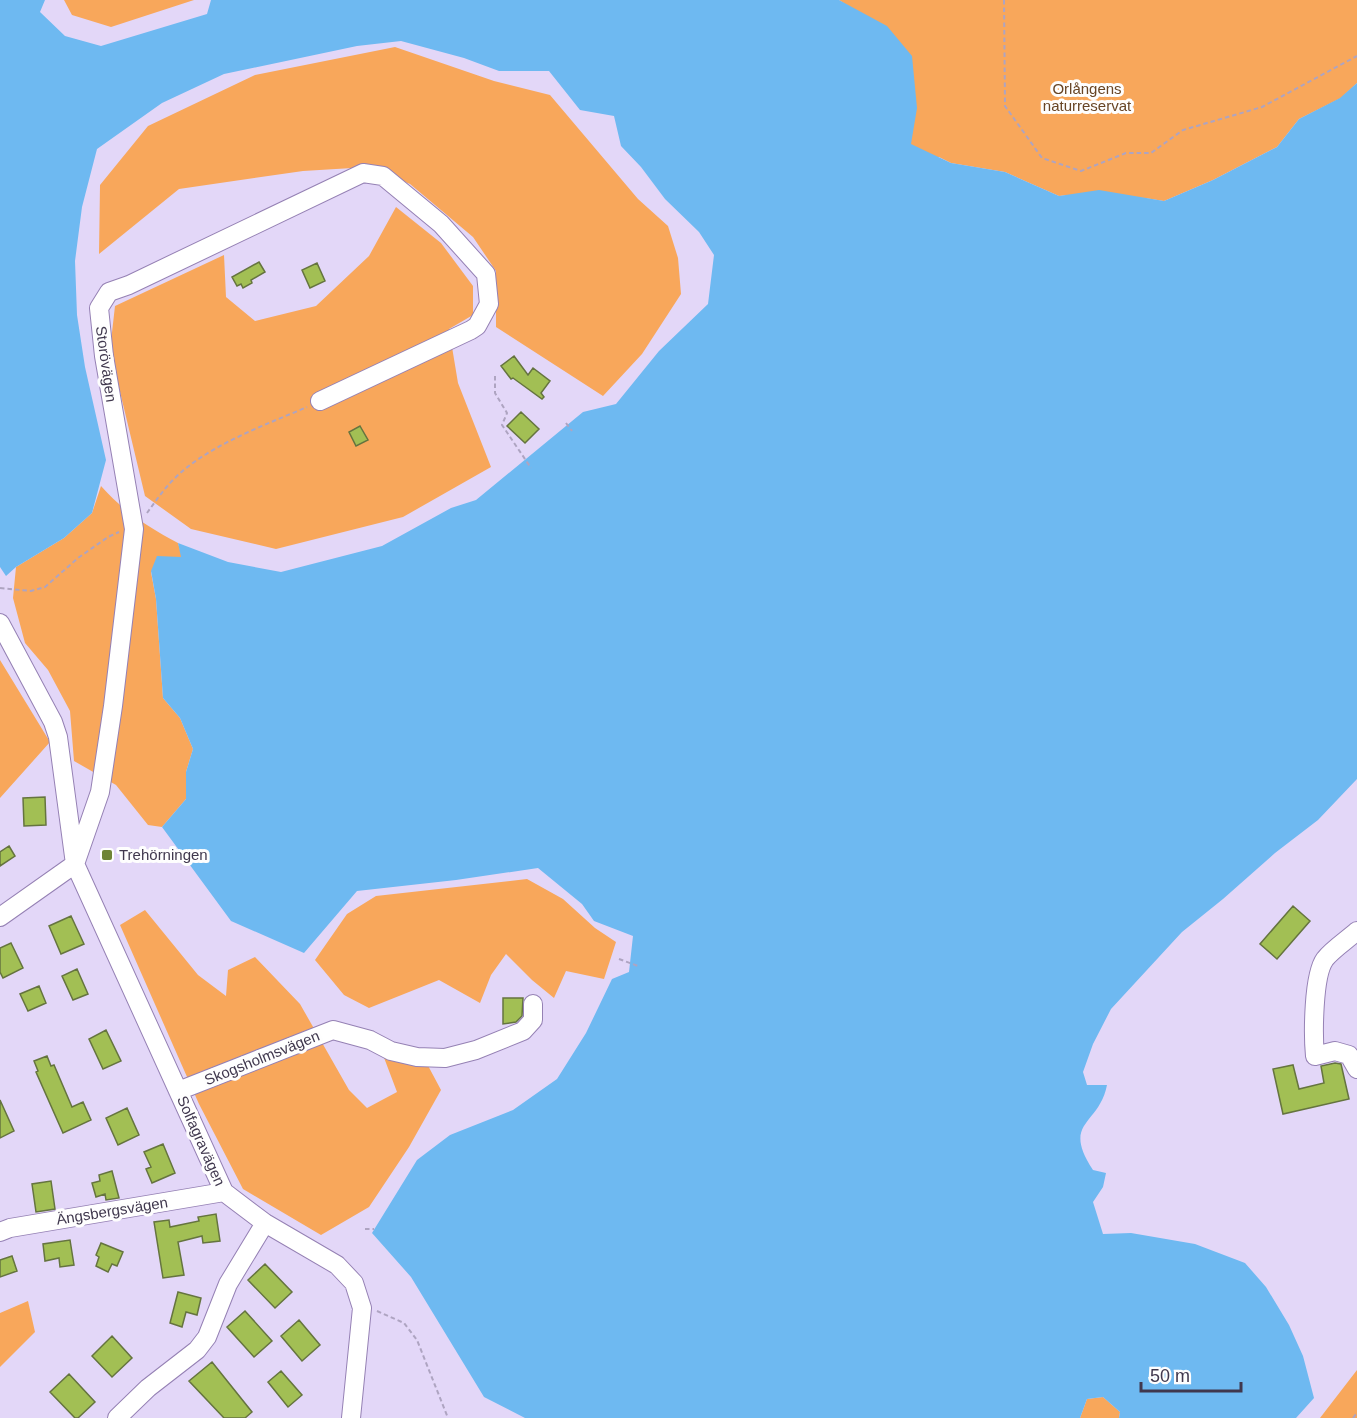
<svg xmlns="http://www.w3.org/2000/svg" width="1357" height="1418" viewBox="0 0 1357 1418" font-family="Arial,sans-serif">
<rect width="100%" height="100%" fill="#e3d7f8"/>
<path fill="#f8a75b" d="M 64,0 L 194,0 L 111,27 L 72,15 Z
M 839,0 L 1357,0 L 1357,83 L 1341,98 L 1299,119 L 1277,147 L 1213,180 L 1164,201 L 1145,198 L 1068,195 L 1059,196 L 1005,172 L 951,163 L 939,157 L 907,157 L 888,32 Z
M 395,47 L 494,81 L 550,95 L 638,199 L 668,226 L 678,258 L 681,294 L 642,354 L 603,396 L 496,327 L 496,271 L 473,237 L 410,184 L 369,167 L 303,171 L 179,189 L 99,254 L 100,185 L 148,126 L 255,75 Z
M 396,207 L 441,243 L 473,286 L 473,315 L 449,329 L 458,383 L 491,467 L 403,517 L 276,549 L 191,529 L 145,496 L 110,350 L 115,306 L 224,255 L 226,297 L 255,321 L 316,306 L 369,256 Z
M 101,486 C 123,511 148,527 178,543 L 182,557 L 151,572 L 156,599 L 163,698 L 180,718 L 193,749 L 186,772 L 186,799 L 162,827 L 148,825 L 116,785 L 74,761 L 70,711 L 48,670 L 25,643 L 13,598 L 16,567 L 64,538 L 92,513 Z
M 0,660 L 50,742 L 0,798 Z
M 527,879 L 563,899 L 595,928 L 616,942 L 604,979 L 566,971 L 554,998 L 532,980 L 506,954 L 491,975 L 480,1003 L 439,980 L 369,1008 L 344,995 L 315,960 L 347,914 L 376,896 Z
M 145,910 L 198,975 L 226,996 L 228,970 L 255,957 L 300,1004 L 349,1090 L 367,1108 L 397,1092 L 383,1055 L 425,1060 L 441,1090 L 409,1147 L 369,1207 L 321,1235 L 243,1189 L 199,1104 L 120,925 Z
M 28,1301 L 35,1332 L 0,1367 L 0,1313 Z
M 1357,1370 L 1357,1418 L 1320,1418 Z
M 1103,1397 L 1120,1412 L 1119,1418 L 1080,1418 L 1087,1399 Z"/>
<path fill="#6eb9f1" d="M 0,0 L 45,0 L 40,12 L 65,36 L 101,46 L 207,14 L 211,0 L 839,0 L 887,26 L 912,56 L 917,108 L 911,144 L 951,163 L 1005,172 L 1059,196 L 1099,190 L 1164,201 L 1213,180 L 1277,147 L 1299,119 L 1340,98 L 1357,83 L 1357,779 L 1318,820 L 1275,853 L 1223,899 L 1182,932 L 1111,1009 L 1093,1044 L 1083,1072 L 1087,1085 L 1107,1085 C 1099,1126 1061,1121 1093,1170 L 1106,1173 L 1103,1187 L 1093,1202 L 1103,1234 L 1131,1233 L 1195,1244 L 1245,1263 L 1266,1287 L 1289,1325 L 1303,1356 L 1314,1398 L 1296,1418 L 1119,1418 L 1120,1412 L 1103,1397 L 1087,1399 L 1080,1418 L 525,1418 L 484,1397 L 411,1277 L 372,1233 L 417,1160 L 450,1135 L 513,1110 L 557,1079 L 586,1033 L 612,979 L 629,972 L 633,936 L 594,921 L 582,904 L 538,868 L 456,880 L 357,891 L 304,953 L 231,921 L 162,827 L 186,799 L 186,772 L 193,749 L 180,718 L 163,698 L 156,599 L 151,571 L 157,556 L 181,557 L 178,543 L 228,562 L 281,572 L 382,546 L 451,508 L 476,500 L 583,412 L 616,404 L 659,351 L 708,304 L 714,255 L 699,232 L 665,199 L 641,167 L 621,146 L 614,116 L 580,110 L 549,71 L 499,71 L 464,58 L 401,41 L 357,46 L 224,74 L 162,103 L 97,149 L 82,207 L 75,261 L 77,315 L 85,367 L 106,460 L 92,513 L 64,538 L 16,567 L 6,576 L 0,567 Z"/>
<path fill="#a2bf54" stroke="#65743f" stroke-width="1.5" d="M 259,262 L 265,272 L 251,280 L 252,283 L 243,288 L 241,284 L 237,286 L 232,277 Z
M 317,263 L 325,281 L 310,288 L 302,270 Z
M 514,356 L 528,375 L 533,368 L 550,381 L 541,393 L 544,397 L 542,399 L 513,378 L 511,379 L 501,366 Z
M 521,412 L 539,429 L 525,443 L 507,426 Z
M 360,426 L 368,440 L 356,446 L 349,432 Z
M 45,797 L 46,825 L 24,826 L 23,798 Z
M 9,846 L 15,856 L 0,866 L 0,852 Z
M 1293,906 L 1310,921 L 1277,959 L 1260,944 Z
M 71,916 L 84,944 L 61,954 L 49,926 Z
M 11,943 L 23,968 L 3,978 L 0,972 L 0,948 Z
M 77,969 L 88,994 L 73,1000 L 62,976 Z
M 39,986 L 46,1003 L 28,1011 L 20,994 Z
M 503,998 L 523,998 L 522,1016 L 516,1022 L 503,1024 Z
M 106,1030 L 121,1061 L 103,1069 L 89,1039 Z
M 47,1056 L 51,1066 L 54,1065 L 72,1107 L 83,1102 L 91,1120 L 63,1133 L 36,1072 L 38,1071 L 34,1061 Z
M 1335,1063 L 1341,1064 L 1349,1099 L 1283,1114 L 1273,1069 L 1293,1065 L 1299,1089 L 1324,1083 L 1321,1066 Z
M 0,1100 L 14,1131 L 0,1138 Z
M 127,1108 L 139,1135 L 118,1145 L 106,1118 Z
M 163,1144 L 175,1173 L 152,1183 L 146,1169 L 151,1167 L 144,1152 Z
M 112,1171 L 119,1198 L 106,1200 L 105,1194 L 96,1197 L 92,1183 L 100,1181 L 99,1175 Z
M 51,1181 L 55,1209 L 36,1212 L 32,1184 Z
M 216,1214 L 220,1241 L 203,1243 L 202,1236 L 178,1242 L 184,1275 L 163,1278 L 154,1222 L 169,1220 L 170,1227 L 199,1221 L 198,1217 Z
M 70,1240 L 74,1265 L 60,1267 L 59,1258 L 45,1261 L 43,1244 Z
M 101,1243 L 123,1252 L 117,1266 L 112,1264 L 108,1272 L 96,1266 L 99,1257 L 96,1255 Z
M 12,1256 L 17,1271 L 0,1277 L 0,1260 Z
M 265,1264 L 292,1292 L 275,1308 L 248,1280 Z
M 178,1292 L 201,1298 L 197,1315 L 186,1312 L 182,1327 L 170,1323 Z
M 245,1311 L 272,1341 L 254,1357 L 227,1327 Z
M 299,1320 L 320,1345 L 302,1361 L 281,1336 Z
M 112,1336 L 132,1358 L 112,1377 L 92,1356 Z
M 212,1362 L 252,1412 L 245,1418 L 224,1418 L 189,1381 Z
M 281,1371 L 302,1395 L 288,1407 L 268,1382 Z
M 69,1374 L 95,1402 L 78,1418 L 75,1418 L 50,1392 Z"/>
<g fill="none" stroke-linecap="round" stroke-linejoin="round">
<defs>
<path id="minor" d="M 0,623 L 53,722 L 58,737 L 75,864 L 224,1192 L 265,1223 L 337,1265 L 354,1283 L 362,1308 L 351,1418
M 75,864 L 100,792 L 113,706 L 134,529 L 104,356 L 99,308 L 109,292 L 129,285 L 363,173 L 383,176 L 441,224 L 486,274 L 489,304 L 477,326 L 471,330 L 320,401
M 0,917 L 75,864
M 1357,931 C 1347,940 1333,949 1325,959 C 1313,975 1313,1035 1315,1056 L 1335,1051 L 1349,1055 L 1357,1069
M 178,1091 L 333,1030 L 370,1040 L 391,1051 L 417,1057 L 445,1058 L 476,1050 L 523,1031 L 533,1020 L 533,1004
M 0,1232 L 10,1228 L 224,1192
M 117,1418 L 148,1388 L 197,1350 L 207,1337 L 228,1284 L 265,1223"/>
</defs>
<use href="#minor" stroke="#9581b4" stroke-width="20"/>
<path stroke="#aea4c1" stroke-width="2" stroke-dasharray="4.5 3" stroke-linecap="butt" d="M 1004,0 L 1005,106 L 1042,158 L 1081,171 L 1126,153 L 1151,153 L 1183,130 L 1262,107 L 1357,56
M 495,376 L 495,393 L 507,413 L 502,425 L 531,468
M 566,423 L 572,431
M 147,513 C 155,502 163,490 173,480 C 206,446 263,426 307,407
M 0,588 L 31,591 L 45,587 L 78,558 L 108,537 L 119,532
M 619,959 L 638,966
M 365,1229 L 374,1229
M 377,1311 L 404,1323 L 417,1340 L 448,1418
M 1353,1418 L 1357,1413"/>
<use href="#minor" stroke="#fff" stroke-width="18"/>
</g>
<rect fill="#6f8435" stroke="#fefefe" stroke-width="2" x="101" y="849" width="12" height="12" rx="3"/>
<g text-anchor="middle" stroke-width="6" stroke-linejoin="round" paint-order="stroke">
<g font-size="15" fill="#684525" stroke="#fefefe">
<text x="1087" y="94">Orlångens<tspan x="1087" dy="17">naturreservat</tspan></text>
</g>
<g font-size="15" fill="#40384e" stroke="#fefefe">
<text transform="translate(106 364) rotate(82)" y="5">Storövägen</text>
<text transform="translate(262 1058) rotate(-22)" y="5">Skogsholmsvägen</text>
<text transform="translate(201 1141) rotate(66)" y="5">Solfagravägen</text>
<text transform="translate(112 1211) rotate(-9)" y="5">Ängsbergsvägen</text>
</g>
<g font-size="15" fill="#40384e" stroke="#fefefe" text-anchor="start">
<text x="119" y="860">Trehörningen</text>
</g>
</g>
<path d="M1141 1382v9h100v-9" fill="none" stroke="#40384e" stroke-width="3"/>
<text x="1150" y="1382" font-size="18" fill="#40384e" stroke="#fefefe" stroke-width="4.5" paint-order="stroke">50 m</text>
</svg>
